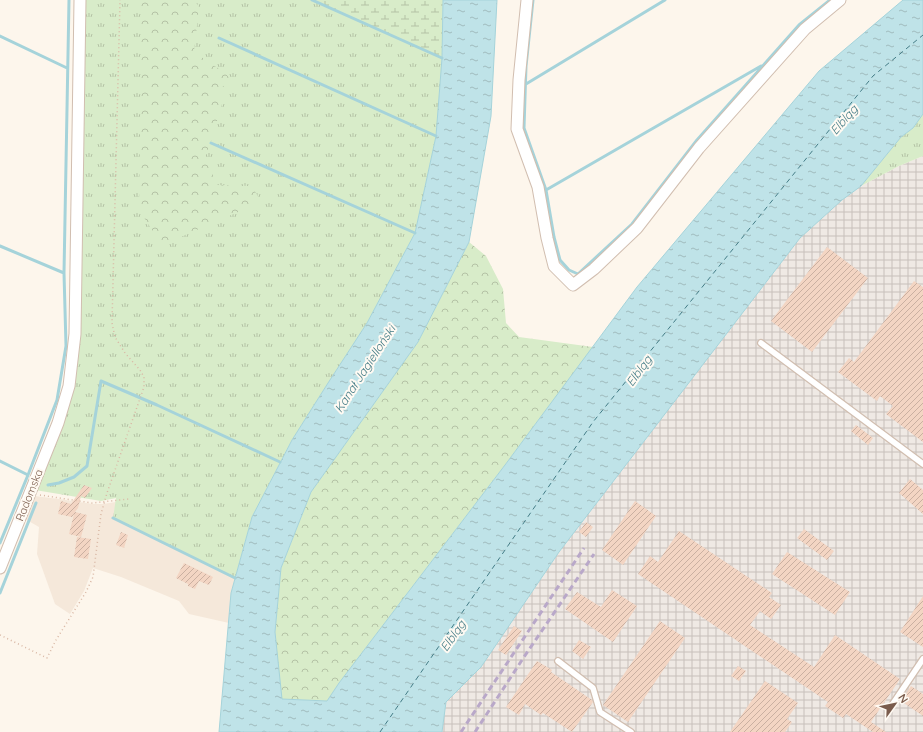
<svg xmlns="http://www.w3.org/2000/svg" width="923" height="732" viewBox="0 0 923 732" font-family="Quicksand,sans-serif">
<defs>
<pattern id="industrial-grid" width="8" height="8" patternUnits="userSpaceOnUse"><rect width="8" height="8" fill="#efe9e4"/><path d="M0 4h8M4 0v8" fill="none" stroke="#c7c0bb"/></pattern>
<pattern id="grass-tufts" width="24" height="20" patternUnits="userSpaceOnUse"><rect width="24" height="20" fill="#d8ecc9"/><path d="M3 7l-1-3M5 7V3M7 7l1-3M15 17l-1-3M17 17v-4M19 17l1-3" fill="none" stroke="#b4c2a5"/></pattern>
<pattern id="forest-crowns" width="20" height="18" patternUnits="userSpaceOnUse"><rect width="20" height="18" fill="#d8ecc9"/><path d="M2 6a3 3 0 1 1 6 0M12 15a3 3 0 1 1 6 0" fill="none" stroke="#b4c2a5"/></pattern>
<pattern id="wetland-marsh" width="20" height="14" patternUnits="userSpaceOnUse"><rect width="20" height="14" fill="#d8ecc9"/><path d="M1 5h8M5 5V1M11 12h8M15 12V8" fill="none" stroke="#b4c2a5"/></pattern>
<pattern id="water-ripples" width="26" height="14" patternUnits="userSpaceOnUse"><rect width="26" height="14" fill="#bfe3e8"/><path d="M2 4q2-2 4 0t4 0M15 11q2-2 4 0t4 0" fill="none" stroke="#a0bbbe"/></pattern>
<pattern id="building-hatch" width="6" height="6" patternUnits="userSpaceOnUse"><rect width="6" height="6" fill="#f3d5c3"/><path d="M-1 1l2-2M0 6l6-6M5 7l2-2" fill="none" stroke="#cab0a1"/></pattern>
</defs>
<rect width="100%" height="100%" fill="#fdf6ec"/>
<path fill="#f5e8da" d="M 34,496 L 59,499 L 93,504 L 103,504 L 116,502 L 113,519 L 235,578 L 231,593 L 229,623 L 189,614 L 179,601 L 121,577 L 93,568 L 84,591 L 70,614 L 55,604 L 37,554 L 39,527 L 25,519 Z"/>
<path fill="url(#industrial-grid)" d="M 923,156 L 923,732 L 442,732 L 446,702 L 481,667 L 559,552 L 800,238 L 842,200 L 861,186 L 899,166 Z"/>
<path fill="url(#grass-tufts)" d="M 85,0 L 312,0 L 442,58 L 436,136 L 415,233 L 367,323 L 328,383 L 292,440 L 283,457 L 252,517 L 235,578 L 113,518 L 116,498 L 101,501 L 35,490 L 79,335 L 85,71 Z
M 923,114 L 923,156 L 899,166 L 861,186 L 901,137 L 913,128 Z"/>
<path fill="url(#forest-crowns)" d="M 141,0 L 194,0 L 199,7 L 194,52 L 225,73 L 232,81 L 217,90 L 223,100 L 211,142 L 205,157 L 217,185 L 252,186 L 261,202 L 162,245 L 139,210 L 141,63 Z
M 469,242 L 486,256 L 503,289 L 506,323 L 519,337 L 593,347 L 505,465 L 339,683 L 327,701 L 281,699 L 275,632 L 281,568 L 311,492 L 418,342 Z"/>
<path fill="url(#wetland-marsh)" d="M 313,0 L 443,0 L 442,58 Z"/>
<path fill="url(#water-ripples)" stroke="#a5d3da" d="M 443,0 L 497,0 L 491,116 L 469,242 L 418,342 L 311,492 L 281,568 L 275,632 L 282,699 L 327,701 L 339,683 L 505,465 L 637,287 L 819,71 L 903,0 L 923,0 L 923,114 L 913,128 L 901,137 L 861,186 L 842,200 L 800,238 L 559,552 L 481,667 L 446,702 L 442,732 L 219,732 L 231,593 L 252,517 L 292,440 L 328,383 L 367,323 L 415,233 L 436,136 L 442,58 Z"/>
<g fill="none" stroke-linecap="round" stroke-linejoin="round">
<path stroke="#a5d3da" stroke-width="3" d="M 312,0 L 442,58
M 533,0 L 526,66 L 524,128 L 546,190 L 554,237 L 560,260 L 569,270 L 578,274 L 632,224 L 697,140 L 799,25 L 830,0
M 0,36 L 67,68
M 219,38 L 436,136
M 526,84 L 665,0
M 211,143 L 415,233
M 546,190 L 761,66
M 0,246 L 64,273
M 0,461 L 28,475
M 48,485 L 59,483 L 74,477 L 87,466 L 101,381 L 157,405 L 280,462
M 113,518 L 235,578
M 0,543 L 28,475 L 57,400 L 66,346 L 64,273 L 69,0
M 0,593 L 36,503"/>
<path stroke="#437c86" stroke-width="1" stroke-dasharray="5 4" stroke-linecap="butt" d="M 380,732 L 593,422 L 873,76 L 923,35"/>
</g>
<path fill="url(#building-hatch)" d="M 827,247 L 868,278 L 812,352 L 771,321 Z
M 914,281 L 923,287 L 923,442 L 886,414 L 893,406 L 880,396 L 877,401 L 838,372 L 849,358 L 854,362 Z
M 856,425 L 873,438 L 868,445 L 851,431 Z
M 910,479 L 923,490 L 923,514 L 899,493 Z
M 84,485 L 92,488 L 85,498 L 81,496 L 78,508 L 75,512 L 87,515 L 81,537 L 69,534 L 74,514 L 72,517 L 58,514 L 61,501 L 71,504 Z
M 635,501 L 656,516 L 623,565 L 602,550 Z
M 586,522 L 593,527 L 586,537 L 579,532 Z
M 804,529 L 834,551 L 827,560 L 797,538 Z
M 679,531 L 772,593 L 769,597 L 781,605 L 771,619 L 760,611 L 750,625 L 814,667 L 835,635 L 900,679 L 871,722 L 886,732 L 873,732 L 846,714 L 843,718 L 825,706 L 828,702 L 638,574 L 650,556 L 658,562 Z
M 121,532 L 128,535 L 124,548 L 116,545 Z
M 77,537 L 91,539 L 88,559 L 74,557 Z
M 787,552 L 850,592 L 835,615 L 772,574 Z
M 184,563 L 213,577 L 209,585 L 199,581 L 195,589 L 188,586 L 188,584 L 176,578 Z
M 612,590 L 637,606 L 613,642 L 565,609 L 577,592 L 601,607 Z
M 923,596 L 923,647 L 900,632 Z
M 660,621 L 685,638 L 628,722 L 603,705 Z
M 514,626 L 522,631 L 506,655 L 498,650 Z
M 579,640 L 591,647 L 583,659 L 572,651 Z
M 537,661 L 552,670 L 551,672 L 592,700 L 593,702 L 572,732 L 543,713 L 541,715 L 525,704 L 519,715 L 506,707 Z
M 738,666 L 746,671 L 739,681 L 731,676 Z
M 765,681 L 798,703 L 787,719 L 792,722 L 785,732 L 730,732 Z
M 911,686 L 923,694 L 923,716 L 901,701 Z"/>
<g fill="none" stroke-linecap="round" stroke-linejoin="round">
<defs>
<path id="lane" d="M 761,343 L 923,464
M 558,661 L 593,688 L 600,712 L 631,732
M 890,708 L 923,659"/>
<path id="street" d="M 527,0 L 519,80 L 517,129 L 538,187 L 547,238 L 554,266 L 573,285 L 594,269 L 637,228 L 699,148 L 805,29 L 840,0
M 0,568 L 58,423 L 69,386 L 75,334 L 80,0"/>
</defs>
<use href="#lane" stroke="#d1beb0" stroke-width="8"/>
<use href="#street" stroke="#d1beb0" stroke-width="13"/>
<path stroke="#d9b8a5" stroke-width="1.5" stroke-dasharray="1 3" stroke-linecap="butt" d="M 40,495 L 92,503 L 129,499
M 0,635 L 47,658 L 56,640 L 86,592 L 93,577 L 101,514 L 107,493 L 144,387 L 144,377 L 140,370 L 125,353 L 115,337 L 112,323 L 120,0"/>
<use href="#lane" stroke="#fff" stroke-width="5.5"/>
<use href="#street" stroke="#fff" stroke-width="11"/>
<path stroke="#b9a8c9" stroke-width="3" stroke-dasharray="6 4" stroke-linecap="butt" d="M 461,732 L 584,548
M 475,732 L 524,657 L 594,554"/>
</g>
<g text-anchor="middle" stroke-width="4" stroke-linejoin="round" paint-order="stroke">
<g font-size="11" fill="#7a5c4d" stroke="#fffaf3">
<text transform="translate(29 495) rotate(-68)" y="4">Radomska</text>
</g>
<g font-size="12" font-style="italic" fill="#437c86" stroke="#fffaf3">
<text transform="translate(844 120) rotate(-49)" y="4">Elbląg</text>
<text transform="translate(365 369) rotate(-57)" y="4">Kanał Jagielloński</text>
<text transform="translate(639 371) rotate(-54)" y="4">Elbląg</text>
<text transform="translate(453 636) rotate(-55)" y="4">Elbląg</text>
</g>
</g>
<g transform="translate(895 704) rotate(57)" stroke="#fffaf3" stroke-width="3" paint-order="stroke">
<path d="M0-3L7 15L0 10L-7 15Z" fill="#7a5c4d"/>
<text y="-6" font-size="11" font-weight="bold" text-anchor="middle" fill="#7a5c4d">N</text>
</g>
</svg>
